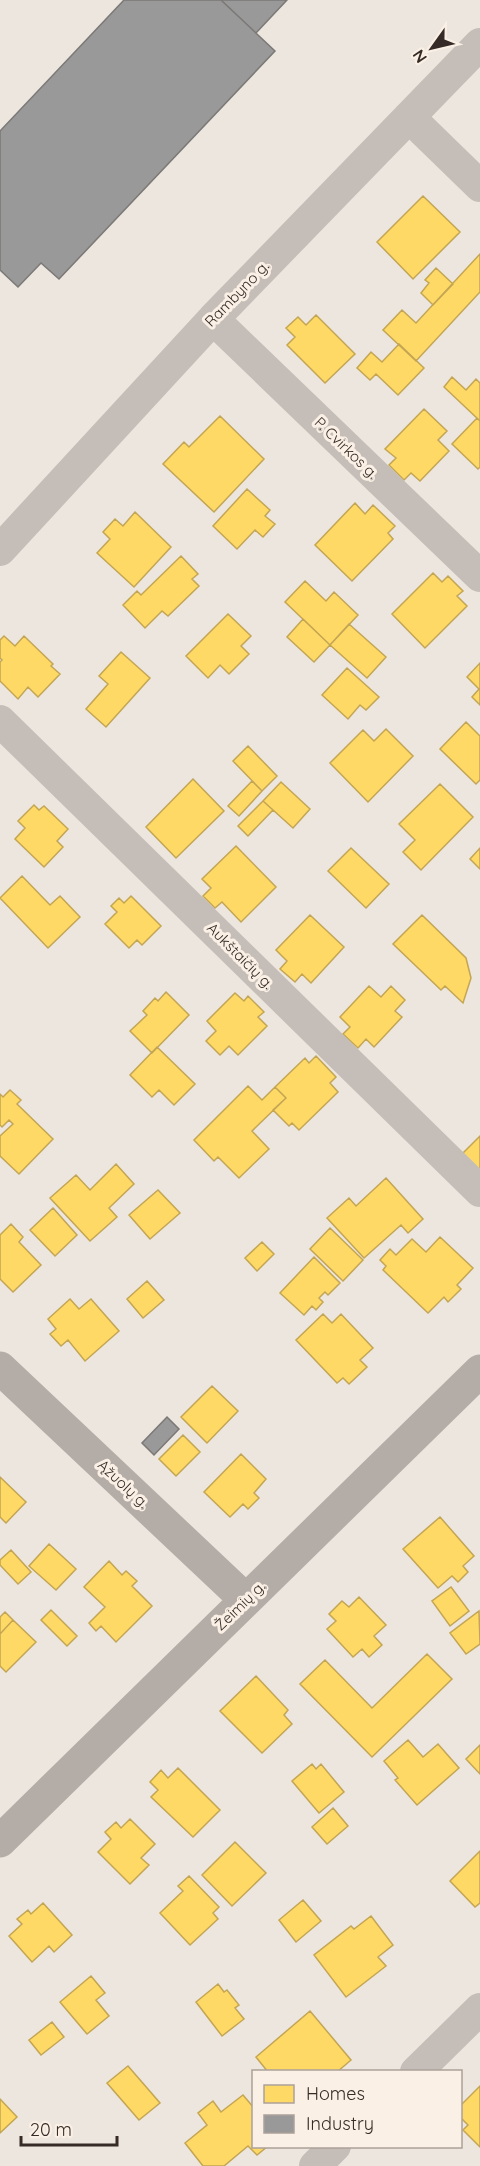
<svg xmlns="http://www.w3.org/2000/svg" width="480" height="2166" viewBox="0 0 480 2166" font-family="Quicksand,sans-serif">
<rect width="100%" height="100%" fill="#ece6df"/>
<path fill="#ffd966" stroke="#c3a553" stroke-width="1.5" d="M 423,196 L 460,232 L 413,279 L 377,242 Z
M 480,254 L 480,292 L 416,361 L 383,330 L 402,310 L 416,323 Z
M 436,268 L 453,284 L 433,305 L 421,293 L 429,283 L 425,280 Z
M 316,315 L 355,354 L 325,383 L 287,345 L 295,337 L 286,328 L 298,317 L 306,325 Z
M 399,344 L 424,368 L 398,395 L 376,374 L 370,380 L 357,368 L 371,352 L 382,362 Z
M 452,377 L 466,390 L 476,379 L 480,383 L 480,421 L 444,387 Z
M 424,409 L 447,431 L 438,440 L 449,451 L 420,481 L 411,473 L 404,480 L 389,465 L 396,458 L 385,449 Z
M 220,416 L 264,459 L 214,512 L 163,464 L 184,442 L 189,447 Z
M 477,418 L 480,421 L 480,467 L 478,469 L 452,444 Z
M 247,489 L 270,510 L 265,516 L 275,524 L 263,537 L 255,530 L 237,549 L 213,526 Z
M 355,503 L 365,514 L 373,505 L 395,526 L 388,533 L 393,539 L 352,581 L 315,545 Z
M 135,512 L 171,547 L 134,587 L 97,553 L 110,539 L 103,532 L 115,519 L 123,526 Z
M 181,556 L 198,574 L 192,579 L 199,586 L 168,616 L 162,611 L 145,628 L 123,605 L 137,591 L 141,595 Z
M 433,573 L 442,582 L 448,576 L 463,591 L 457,596 L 467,606 L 425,648 L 392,614 Z
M 305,581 L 326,601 L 334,592 L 358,615 L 330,645 L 285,602 Z
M 228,614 L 251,636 L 241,646 L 249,654 L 229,674 L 220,665 L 208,678 L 186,656 Z
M 303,619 L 330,645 L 314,662 L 287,637 Z
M 349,624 L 386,657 L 367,678 L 330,645 Z
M 4,636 L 15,646 L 24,636 L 53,664 L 51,666 L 60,674 L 38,697 L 28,687 L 18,699 L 0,681 L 0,662 L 2,660 L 0,658 L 0,640 Z
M 121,652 L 150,678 L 106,727 L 86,709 L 108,684 L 99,676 Z
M 480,663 L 480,705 L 472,697 L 479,689 L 467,677 Z
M 347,668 L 379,697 L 366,710 L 360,705 L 348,719 L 322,695 Z
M 466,722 L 480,736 L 480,780 L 476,784 L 440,749 Z
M 386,729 L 413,756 L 368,802 L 330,763 L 363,730 L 374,741 Z
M 248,746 L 277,776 L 262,791 L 233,761 Z
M 193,779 L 224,811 L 176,858 L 146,827 Z
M 252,781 L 262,791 L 239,816 L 228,806 Z
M 281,782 L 310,809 L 293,828 L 263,801 Z
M 440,784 L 473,817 L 421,870 L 403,852 L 415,840 L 399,824 Z
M 263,801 L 273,810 L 248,836 L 238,826 Z
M 34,805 L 39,810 L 44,806 L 68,829 L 57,841 L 63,847 L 44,867 L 15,839 L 25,828 L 18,821 Z
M 236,846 L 276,887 L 241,922 L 222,902 L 215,908 L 203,896 L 211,888 L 202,879 Z
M 351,848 L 389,884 L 366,908 L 328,871 Z
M 480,848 L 480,869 L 470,859 Z
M 22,876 L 50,905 L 60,896 L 80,917 L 48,948 L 0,898 Z
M 131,896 L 161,926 L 142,945 L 137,940 L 129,948 L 105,924 L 117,912 L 111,906 L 119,898 L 124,903 Z
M 310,915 L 344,947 L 311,983 L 302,974 L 295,982 L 280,969 L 287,961 L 276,950 Z
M 422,915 L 466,958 L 471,978 L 463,1003 L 445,986 L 441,990 L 393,944 Z
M 369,986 L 381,997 L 391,986 L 405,1000 L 395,1011 L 402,1017 L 374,1047 L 366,1039 L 358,1048 L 343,1034 L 350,1027 L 340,1017 Z
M 166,992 L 189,1015 L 152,1053 L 130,1031 L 147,1015 L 143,1011 L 155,998 L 158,1001 Z
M 235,993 L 244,1001 L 248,996 L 264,1012 L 258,1017 L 267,1026 L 238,1055 L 229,1046 L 220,1055 L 206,1041 L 216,1031 L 207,1021 Z
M 157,1047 L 195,1084 L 174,1105 L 159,1090 L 152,1097 L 130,1075 Z
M 316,1056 L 336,1077 L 330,1083 L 338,1092 L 299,1130 L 292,1123 L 289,1126 L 273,1110 L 286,1098 L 275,1087 L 305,1058 L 309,1063 Z
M 248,1086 L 262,1100 L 275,1087 L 286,1098 L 252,1131 L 269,1149 L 239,1178 L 218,1157 L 214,1161 L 194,1140 Z
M 10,1090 L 21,1100 L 17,1104 L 53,1139 L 19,1174 L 0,1156 L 0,1136 L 13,1124 L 9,1120 L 2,1127 L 0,1125 L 0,1094 L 3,1097 Z
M 480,1136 L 480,1174 L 461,1155 Z
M 116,1164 L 134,1184 L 109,1208 L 117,1217 L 90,1241 L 50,1198 L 76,1175 L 90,1190 Z
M 386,1178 L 423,1219 L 408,1233 L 401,1225 L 364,1258 L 327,1218 L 349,1198 L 356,1206 Z
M 158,1190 L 180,1213 L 150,1239 L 129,1215 Z
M 53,1208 L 77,1235 L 55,1256 L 30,1230 Z
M 11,1224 L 23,1237 L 19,1242 L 41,1265 L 13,1292 L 0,1279 L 0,1235 Z
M 330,1228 L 363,1260 L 343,1281 L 310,1249 Z
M 440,1237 L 473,1268 L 457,1285 L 461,1289 L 448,1302 L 444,1297 L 428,1313 L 383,1270 L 386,1266 L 380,1260 L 390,1249 L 396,1255 L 412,1239 L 426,1252 Z
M 262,1242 L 274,1254 L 257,1271 L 245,1258 Z
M 314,1257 L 340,1283 L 328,1295 L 325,1292 L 319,1298 L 323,1302 L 316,1310 L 312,1306 L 304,1315 L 280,1293 Z
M 147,1281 L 164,1300 L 143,1318 L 127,1299 Z
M 70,1299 L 79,1309 L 91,1299 L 119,1331 L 85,1361 L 68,1340 L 61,1346 L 50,1334 L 56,1329 L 48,1319 Z
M 323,1314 L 332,1323 L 341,1314 L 373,1348 L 360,1360 L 367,1367 L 349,1384 L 343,1378 L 337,1383 L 296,1340 Z
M 212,1386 L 238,1411 L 207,1443 L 181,1417 Z
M 183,1435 L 200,1452 L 176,1476 L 159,1459 Z
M 241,1454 L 266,1479 L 254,1493 L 259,1498 L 248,1509 L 243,1504 L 230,1517 L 204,1492 Z
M 0,1477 L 26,1502 L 6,1523 L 0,1517 Z
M 440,1517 L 474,1556 L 463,1566 L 468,1572 L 458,1582 L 452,1576 L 438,1588 L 403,1549 Z
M 49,1544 L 76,1569 L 56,1590 L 29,1566 Z
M 11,1550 L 31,1572 L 18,1584 L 0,1565 L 0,1560 Z
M 109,1561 L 122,1575 L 126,1571 L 137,1581 L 132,1586 L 152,1606 L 116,1642 L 101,1626 L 96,1631 L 89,1623 L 105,1607 L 84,1587 Z
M 451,1587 L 469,1611 L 450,1626 L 432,1601 Z
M 359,1597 L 386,1625 L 374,1636 L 382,1645 L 369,1657 L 362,1649 L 353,1657 L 327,1629 L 336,1621 L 329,1614 L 342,1601 L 349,1607 Z
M 51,1610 L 77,1636 L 67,1646 L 41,1620 Z
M 479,1611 L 480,1644 L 466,1654 L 450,1633 Z
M 5,1612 L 13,1620 L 0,1634 L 0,1617 Z
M 13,1620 L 36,1642 L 6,1672 L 0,1666 L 0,1634 Z
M 427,1654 L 452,1679 L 372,1757 L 300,1684 L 325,1660 L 372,1708 Z
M 256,1676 L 288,1710 L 284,1715 L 292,1724 L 262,1753 L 220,1711 Z
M 408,1740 L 423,1757 L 438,1744 L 459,1768 L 417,1805 L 395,1780 L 398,1778 L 384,1761 Z
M 480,1745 L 480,1774 L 466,1759 Z
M 312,1764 L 316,1769 L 321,1764 L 344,1792 L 319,1813 L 292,1781 Z
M 178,1768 L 220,1810 L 193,1837 L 151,1797 L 158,1790 L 150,1782 L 161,1770 L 168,1778 Z
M 333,1808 L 348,1826 L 327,1844 L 312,1827 Z
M 130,1819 L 155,1844 L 141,1858 L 149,1865 L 130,1884 L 98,1852 L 111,1839 L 105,1832 L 116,1822 L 121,1828 Z
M 235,1842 L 266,1873 L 232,1906 L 202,1875 Z
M 480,1851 L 480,1903 L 475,1907 L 450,1881 Z
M 189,1876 L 219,1907 L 213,1913 L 218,1919 L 190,1945 L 160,1913 L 183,1891 L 178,1886 Z
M 303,1900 L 321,1921 L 296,1942 L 279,1920 Z
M 43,1903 L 72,1935 L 54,1952 L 49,1946 L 32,1962 L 9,1936 L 22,1924 L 17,1919 L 28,1910 L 31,1914 Z
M 371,1916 L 393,1945 L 378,1957 L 386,1966 L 346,1997 L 314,1955 L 351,1926 L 354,1929 Z
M 91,1976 L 105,1993 L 96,2000 L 109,2016 L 87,2034 L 60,2002 Z
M 218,1984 L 224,1992 L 227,1990 L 239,2005 L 235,2008 L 244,2019 L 222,2036 L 196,2002 Z
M 310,2011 L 351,2060 L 337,2072 L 268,2072 L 256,2057 Z
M 52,2022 L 64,2037 L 41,2055 L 29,2040 Z
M 128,2066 L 160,2103 L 139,2120 L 107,2083 Z
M 480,2086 L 480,2147 L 463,2130 L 468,2125 L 460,2117 L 460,2106 Z
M 243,2095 L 254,2108 L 254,2146 L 268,2146 L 257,2155 L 248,2146 L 224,2166 L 203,2166 L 185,2143 L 207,2125 L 198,2113 L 213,2101 L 221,2112 Z
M 0,2099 L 17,2117 L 0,2133 Z"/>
<path fill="#999" stroke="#7b7876" stroke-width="1.5" d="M 124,0 L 221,0 L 275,51 L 59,279 L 41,263 L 18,287 L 0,270 L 0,131 Z
M 221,0 L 287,0 L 256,33 Z
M 167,1417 L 179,1429 L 154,1455 L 142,1443 Z"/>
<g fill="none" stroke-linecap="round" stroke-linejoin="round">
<path stroke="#c5beb8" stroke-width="32" d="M 409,117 L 480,186
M 213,319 L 480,576
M 0,550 L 213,319 L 480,44
M 0,721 L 480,1191
M 416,2072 L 480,2009
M 315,2166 L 335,2146"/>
<path stroke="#b4aca7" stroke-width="33" d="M 0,1368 L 246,1600
M 0,1841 L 480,1371"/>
</g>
<g text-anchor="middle" stroke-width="6" stroke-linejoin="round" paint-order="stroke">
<g font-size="15" fill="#362b26" stroke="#faf0e5">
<text transform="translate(237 294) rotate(-46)" y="5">Rambyno g.</text>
<text transform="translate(346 448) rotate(44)" y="5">P. Cvirkos g.</text>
<text transform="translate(240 956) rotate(45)" y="5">Aukštaičių g.</text>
<text transform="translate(123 1484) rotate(43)" y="5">Ąžuolų g.</text>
<text transform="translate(240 1606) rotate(-44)" y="5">Žeimių g.</text>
</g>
</g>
<rect x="252" y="2070" width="210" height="78" fill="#faf0e5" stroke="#aca199" stroke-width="1.5"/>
<rect x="264" y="2085" width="30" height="18" fill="#ffd966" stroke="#aca199" stroke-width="1.5"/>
<text x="306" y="2100" font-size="18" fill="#362b26">Homes</text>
<rect x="264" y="2115" width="30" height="18" fill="#999999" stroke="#aca199" stroke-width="1.5"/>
<text x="306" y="2130" font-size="18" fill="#362b26">Industry</text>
<g transform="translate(432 48) rotate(236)" stroke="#faf0e5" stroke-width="4.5" paint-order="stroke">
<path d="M0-4.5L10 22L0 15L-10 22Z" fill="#362b26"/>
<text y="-9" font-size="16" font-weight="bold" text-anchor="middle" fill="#362b26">N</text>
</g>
<path d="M21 2136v9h96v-9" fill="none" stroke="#362b26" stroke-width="3"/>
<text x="30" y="2136" font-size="18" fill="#362b26" stroke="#faf0e5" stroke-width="4.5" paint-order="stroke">20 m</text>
</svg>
